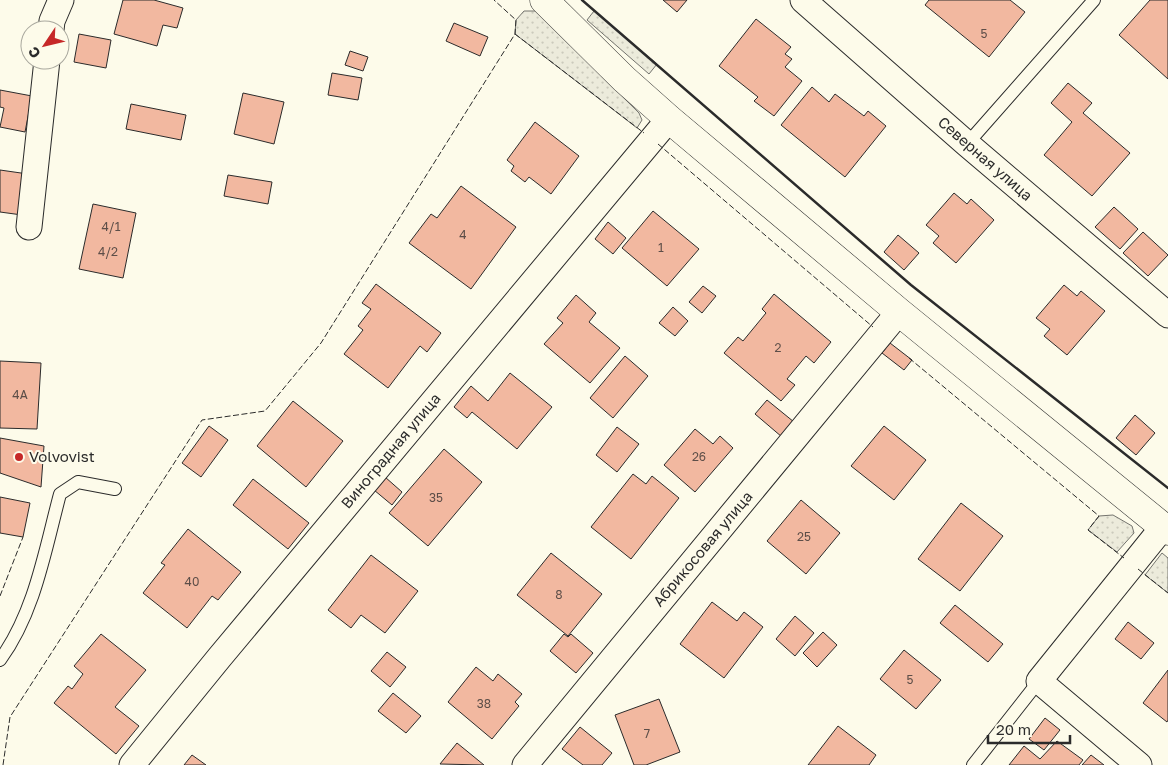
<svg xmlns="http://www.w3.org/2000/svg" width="1168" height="765" viewBox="0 0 1168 765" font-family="'Golos Text',sans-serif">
<defs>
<pattern id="grass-dots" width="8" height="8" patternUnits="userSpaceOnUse" patternTransform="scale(1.25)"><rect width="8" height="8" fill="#ecebdb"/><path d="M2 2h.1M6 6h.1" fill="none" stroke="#cbcabc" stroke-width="1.8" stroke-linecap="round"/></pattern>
</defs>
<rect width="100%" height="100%" fill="#fdfbea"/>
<path fill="url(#grass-dots)" stroke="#74746e" d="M 524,11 L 536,11 L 639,113 L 642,120 L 637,128 L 515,34 L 516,20 Z
M 594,11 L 657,64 L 649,74 L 587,20 Z
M 1113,515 L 1132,526 L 1134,533 L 1117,552 L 1088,530 L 1099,516 Z
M 1162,553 L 1168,558 L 1168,593 L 1145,575 Z"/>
<path fill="#f2b8a0" stroke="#2b2b2b" d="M 123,0 L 154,0 L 183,8 L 177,28 L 163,25 L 157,46 L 114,34 Z
M 663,0 L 687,0 L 677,12 Z
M 929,0 L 1010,0 L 1025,12 L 989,57 L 925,5 Z
M 1150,0 L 1168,0 L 1168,79 L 1119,35 Z
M 756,19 L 791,47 L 785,54 L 792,59 L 785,67 L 802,81 L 774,116 L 754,101 L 758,97 L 719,66 Z
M 454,23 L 488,37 L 480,56 L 446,41 Z
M 79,34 L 111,40 L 106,68 L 74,62 Z
M 350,51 L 368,57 L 363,71 L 345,65 Z
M 332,73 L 362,78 L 358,100 L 328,95 Z
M 1068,83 L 1092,103 L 1083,113 L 1130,153 L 1092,196 L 1044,155 L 1072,122 L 1051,103 Z
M 812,87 L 829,102 L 835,94 L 864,116 L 868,111 L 886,126 L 845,177 L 781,125 Z
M 0,90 L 32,96 L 25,132 L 0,127 L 4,108 L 0,107 Z
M 243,93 L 284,102 L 274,144 L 234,134 Z
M 131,104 L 186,115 L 181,140 L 126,129 Z
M 535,122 L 579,156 L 551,194 L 529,177 L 525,182 L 511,171 L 514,166 L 507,160 Z
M 0,170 L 28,174 L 22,215 L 0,212 Z
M 228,175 L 272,182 L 268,204 L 224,196 Z
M 461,186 L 516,227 L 471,289 L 409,243 L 431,214 L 437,218 Z
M 954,193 L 967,204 L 971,199 L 994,220 L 956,263 L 933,243 L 939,236 L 926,225 Z
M 93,204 L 136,213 L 123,278 L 79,269 Z
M 1114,207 L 1138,229 L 1120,249 L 1095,227 Z
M 653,211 L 699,249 L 667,286 L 622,248 Z
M 608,222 L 626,238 L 613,254 L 595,239 Z
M 1143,232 L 1168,255 L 1148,276 L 1123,253 Z
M 898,235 L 919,253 L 904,270 L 884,252 Z
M 376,284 L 441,333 L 427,352 L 420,346 L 388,388 L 344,354 L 363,330 L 358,326 L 371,309 L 362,303 Z
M 1064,285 L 1077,296 L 1081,291 L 1105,311 L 1067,355 L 1044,336 L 1050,329 L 1036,318 Z
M 703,286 L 716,296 L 702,313 L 689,302 Z
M 774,294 L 831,342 L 814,363 L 806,356 L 787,379 L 795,385 L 781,401 L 724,353 L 738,337 L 743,341 L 766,313 L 762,309 Z
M 576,295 L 596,313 L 589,322 L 620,348 L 590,383 L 544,344 L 563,323 L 557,318 Z
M 673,307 L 688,321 L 675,336 L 659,323 Z
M 890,343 L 912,360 L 904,370 L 882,353 Z
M 625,356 L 648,376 L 613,418 L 590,398 Z
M 0,361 L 41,363 L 37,429 L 0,428 Z
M 510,373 L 552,407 L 517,449 L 472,412 L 467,418 L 454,407 L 471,386 L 488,401 Z
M 767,400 L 794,422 L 782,437 L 755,414 Z
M 293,401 L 343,441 L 306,487 L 257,446 Z
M 1135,415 L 1155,433 L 1136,455 L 1116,438 Z
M 209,426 L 228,440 L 201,477 L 182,463 Z
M 884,426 L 926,460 L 894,500 L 851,466 Z
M 617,427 L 639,444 L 617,472 L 596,455 Z
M 695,429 L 713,444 L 720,436 L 733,448 L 695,492 L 664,465 Z
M 0,438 L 44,446 L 41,487 L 0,473 Z
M 444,449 L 482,482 L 428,546 L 389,513 Z
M 633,474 L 646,484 L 652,476 L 679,498 L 631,559 L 591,527 Z
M 385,477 L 402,492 L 392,505 L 374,490 Z
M 253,479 L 309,523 L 288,549 L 233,505 Z
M 0,497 L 30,503 L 23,537 L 0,533 Z
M 801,500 L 840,533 L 806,574 L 767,541 Z
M 961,503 L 1003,536 L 960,591 L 918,559 Z
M 188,529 L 241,572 L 218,600 L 212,596 L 187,628 L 143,593 L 165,565 L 161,563 Z
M 551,553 L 602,594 L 568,636 L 517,595 Z
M 371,555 L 418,591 L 385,633 L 361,615 L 351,628 L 328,610 Z
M 712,602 L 737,621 L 744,612 L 763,627 L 724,678 L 680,644 Z
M 955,605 L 1003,644 L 988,662 L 940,623 Z
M 795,616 L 814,633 L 795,656 L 776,639 Z
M 1128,622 L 1154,643 L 1141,659 L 1115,639 Z
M 823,632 L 837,645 L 817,667 L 803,653 Z
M 101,634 L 146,670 L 115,707 L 139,726 L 116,754 L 54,703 L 68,686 L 72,689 L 83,674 L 74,666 Z
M 564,634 L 568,637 L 571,634 L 593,653 L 576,673 L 550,651 Z
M 904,650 L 941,680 L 916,709 L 880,679 Z
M 387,652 L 406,667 L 390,687 L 371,671 Z
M 476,667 L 493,681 L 498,674 L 522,694 L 515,702 L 519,706 L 492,739 L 448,702 Z
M 1168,670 L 1168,720 L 1167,722 L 1143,703 Z
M 393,693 L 421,716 L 406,733 L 378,711 Z
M 659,699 L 680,752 L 646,765 L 634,765 L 615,715 Z
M 1045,718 L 1060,730 L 1044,750 L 1029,739 Z
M 838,726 L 876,755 L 869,765 L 808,765 Z
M 580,727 L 612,753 L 602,765 L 583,765 L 562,749 Z
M 1057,741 L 1083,760 L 1079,765 L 1009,765 L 1024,746 L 1040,759 Z
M 457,743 L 484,765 L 440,764 Z
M 192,755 L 206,765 L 184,765 Z
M 1091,755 L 1104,765 L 1082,765 Z"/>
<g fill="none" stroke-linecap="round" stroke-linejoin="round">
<defs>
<path id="lane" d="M 967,144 L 1094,0
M 0,660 C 35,612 45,550 60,494 L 78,482 L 115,489
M 973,765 L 1039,681"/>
<path id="street" d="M 803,0 L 967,144 L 1168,315
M 51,30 L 52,21 L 61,0
M 29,227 L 47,60
M 132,765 L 219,658 L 669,119
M 525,765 L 899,312
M 1139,765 L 1039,681 L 1163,527"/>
<path id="secondary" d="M 544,0 L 624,79 L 669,119 L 899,312 L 1168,531"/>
</defs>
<use href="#lane" stroke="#2b2b2b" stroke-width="14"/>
<use href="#street" stroke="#2b2b2b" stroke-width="27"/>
<use href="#secondary" stroke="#2b2b2b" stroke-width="29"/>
<use href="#lane" stroke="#fdfbea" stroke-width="12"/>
<use href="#street" stroke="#fdfbea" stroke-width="25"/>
<use href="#secondary" stroke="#fdfbea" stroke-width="28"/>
<path stroke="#2b2b2b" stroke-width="1" stroke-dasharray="6 2.5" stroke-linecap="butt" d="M 515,34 L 644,133
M 658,144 L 873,327
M 909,358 L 1099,516 L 1088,530 L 1124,558
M 1138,569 L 1168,593
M 0,596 L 23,537
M 3,765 L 10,717 L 202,420 L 265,411 L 321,343 L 515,34 L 516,20 L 494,0"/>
<path stroke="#2b2b2b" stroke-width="2.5" d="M 582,0 L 911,285 L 1168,488"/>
</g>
<circle fill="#c62828" stroke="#fdfbea" stroke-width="2" cx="19" cy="457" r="5"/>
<g text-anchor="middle" stroke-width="4" stroke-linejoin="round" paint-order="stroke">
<g font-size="12" fill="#5d4e48">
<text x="984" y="38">5</text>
<text x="111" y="231">4/1</text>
<text x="463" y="239">4</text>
<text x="661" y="252">1</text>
<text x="108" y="256">4/2</text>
<text x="778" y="352">2</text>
<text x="20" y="399">4А</text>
<text x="699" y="461">26</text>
<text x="436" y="502">35</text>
<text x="804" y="541">25</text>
<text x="192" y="586">40</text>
<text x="559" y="599">8</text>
<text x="910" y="684">5</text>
<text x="484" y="708">38</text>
<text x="647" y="738">7</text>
</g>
<g font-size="15" fill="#2b2b2b" stroke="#fdfbea">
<text transform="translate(985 159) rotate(41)" y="5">Северная улица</text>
<text transform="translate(391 451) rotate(-50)" y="5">Виноградная улица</text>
<text transform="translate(703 549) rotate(-50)" y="5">Абрикосовая улица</text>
</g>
<g font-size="15" fill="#2b2b2b" stroke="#fdfbea" text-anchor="start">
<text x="29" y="462">Volvovist</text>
</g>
</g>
<g transform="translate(45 45) rotate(235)"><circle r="24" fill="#fdfbea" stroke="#a9a89e"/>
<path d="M0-4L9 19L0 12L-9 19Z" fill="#c62828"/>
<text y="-8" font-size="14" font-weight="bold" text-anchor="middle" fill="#2b2b2b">С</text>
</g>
<path d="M988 735v8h82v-8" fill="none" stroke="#2b2b2b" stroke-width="2.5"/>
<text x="996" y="735" font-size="15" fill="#2b2b2b" stroke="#fdfbea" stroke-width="4" paint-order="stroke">20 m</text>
</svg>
